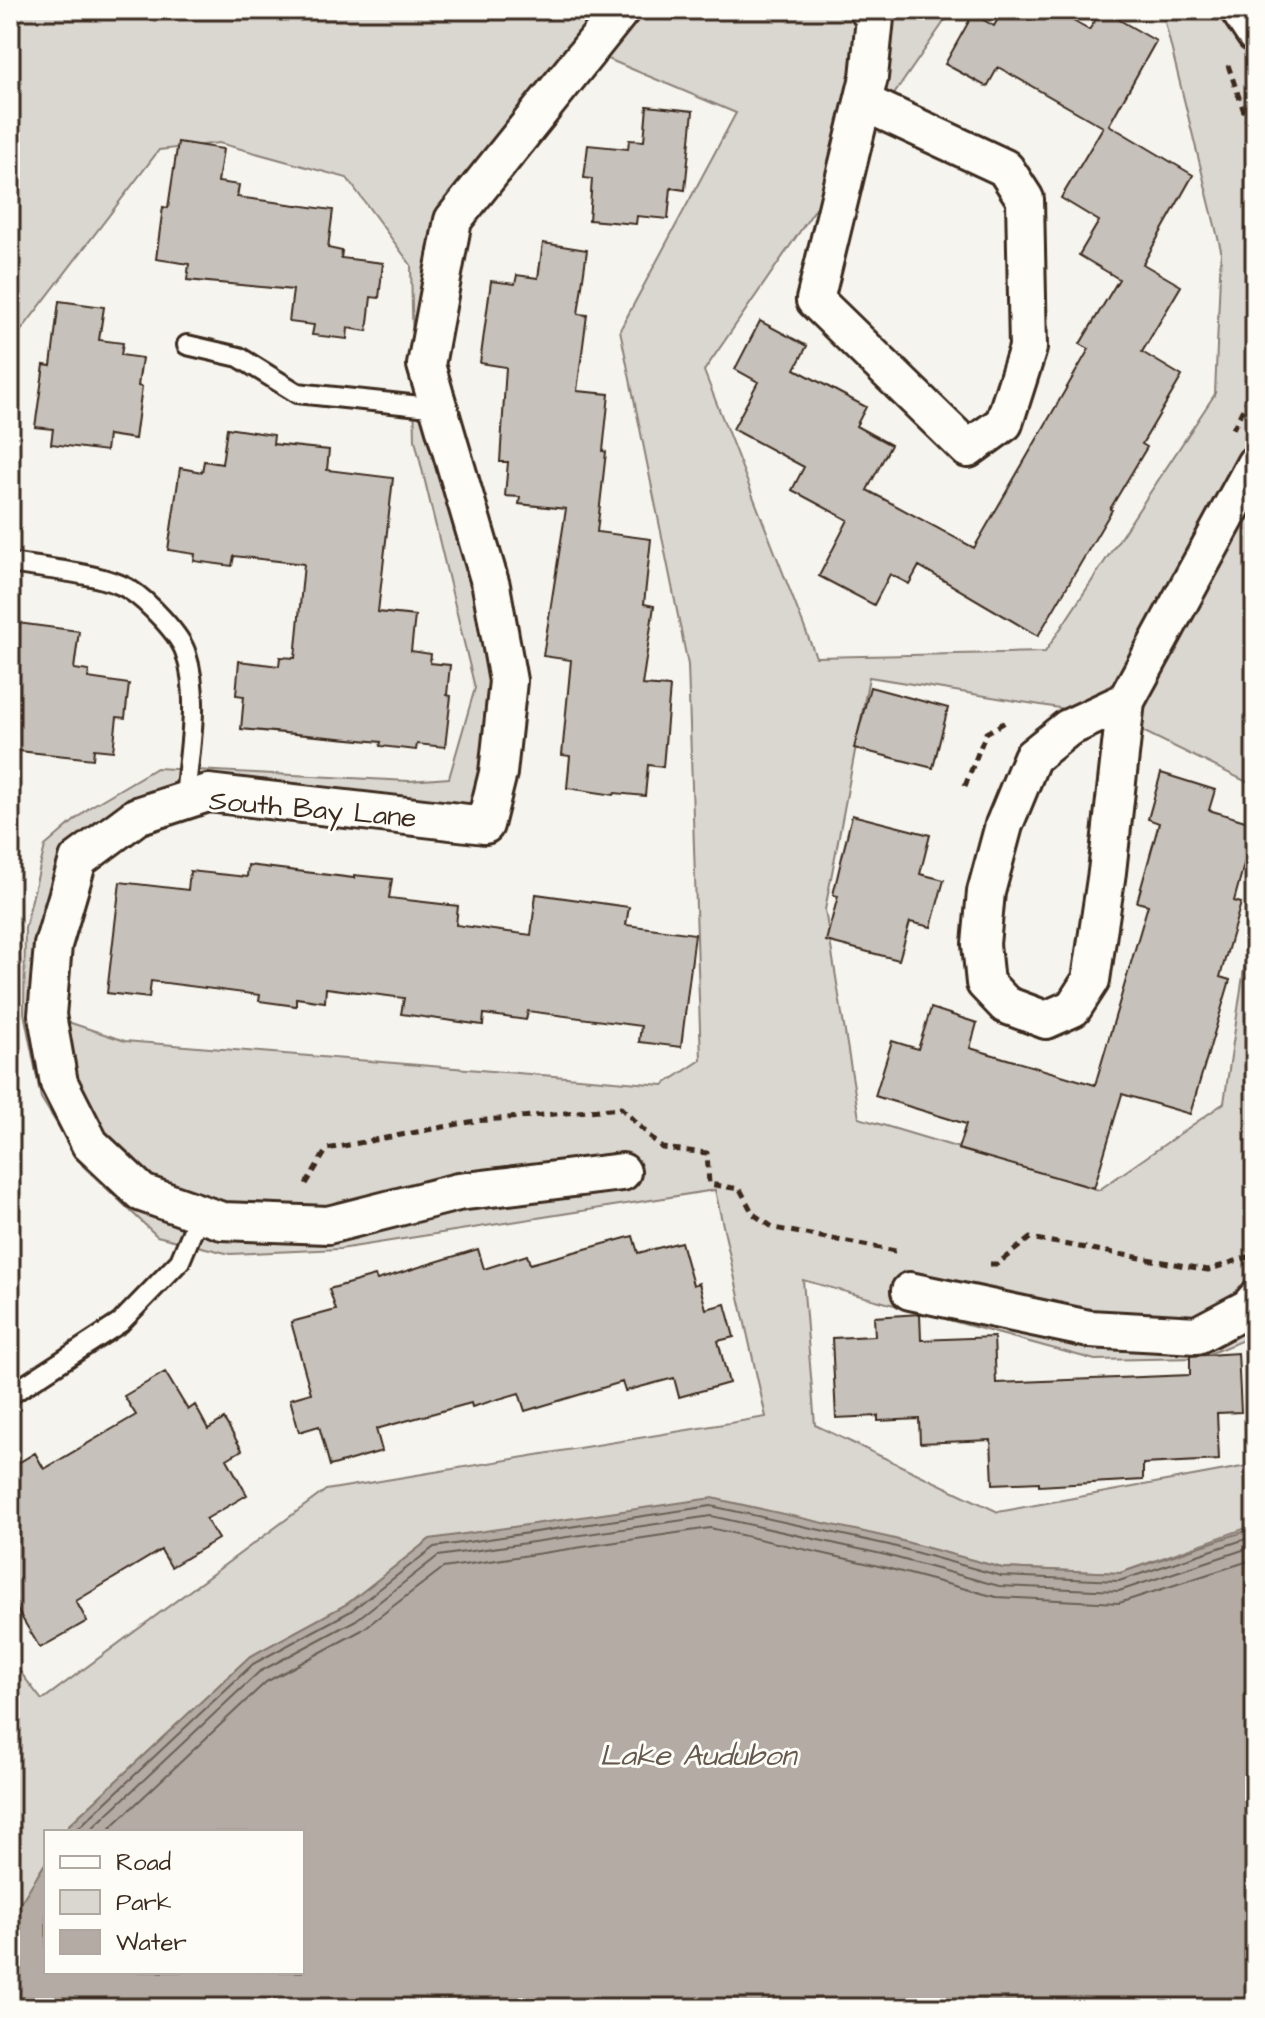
<svg xmlns="http://www.w3.org/2000/svg" width="1265" height="2018" viewBox="0 0 1265 2018" font-family="'Architects Daughter',sans-serif">
<rect width="100%" height="100%" fill="#f5f4ee"/>
<filter id="ink" filterUnits="userSpaceOnUse"><feTurbulence type="fractalNoise" baseFrequency=".0125" numOctaves="2"/><feDisplacementMap in="SourceGraphic" scale="16" xChannelSelector="R" yChannelSelector="G"/><feConvolveMatrix kernelMatrix="1 2 1 2 8 2 1 2 1" color-interpolation-filters="sRGB"/></filter>
<g filter="url(#ink)">
<path fill="#dad6d0" stroke="#8a8077" stroke-width="2" fill-rule="evenodd" d="M 10,10 L 952,10 L 704,371 L 816,657 L 1045,652 L 1215,394 L 1221,250 L 1162,10 L 1255,10 L 1255,786 L 1114,717 L 869,677 L 825,910 L 859,1118 L 1099,1190 L 1224,1103 L 1255,895 L 1255,1333 L 1251,1337 L 1199,1358 L 1095,1360 L 803,1280 L 815,1425 L 998,1512 L 1247,1466 L 1255,1461 L 1255,1525 L 1120,1573 L 1002,1568 L 890,1538 L 430,1539 L 347,1604 L 249,1657 L 69,1825 L 65,1832 L 46,1832 L 46,1862 L 10,1920 L 10,1659 L 42,1700 L 326,1490 L 766,1417 L 715,1190 L 340,1249 L 230,1254 L 157,1236 L 83,1166 L 41,1098 L 24,1013 L 25,928 L 45,846 L 90,807 L 156,768 L 409,781 L 449,778 L 475,688 L 415,440 L 411,265 L 347,178 L 219,143 L 159,150 L 10,345 ZM 589,51 L 736,113 L 620,330 L 688,665 L 701,1060 L 663,1085 L 125,1041 L 47,1015 L 78,860 L 207,793 L 485,825 L 508,681 L 426,365 L 453,220 Z"/>
<path fill="#b4aca4" stroke="#84786e" stroke-width="2" d="M 712,1498 L 891,1538 L 1002,1568 L 1120,1573 L 1255,1528 L 1255,2008 L 10,2008 L 10,1920 L 46,1862 L 46,1972 L 302,1972 L 302,1832 L 65,1832 L 69,1825 L 249,1657 L 347,1604 L 430,1539 Z"/>
<g fill="none" stroke-linecap="round" stroke-linejoin="round">
<path stroke="#6b5e54" stroke-width="2" d="M 74,1832 L 253,1664 L 351,1611 L 434,1547 L 711,1506 L 889,1545 L 1001,1576 L 1119,1581 L 1255,1536
M 88,1832 L 259,1672 L 356,1620 L 438,1556 L 711,1516 L 886,1555 L 999,1586 L 1119,1591 L 1255,1546
M 106,1832 L 266,1682 L 362,1630 L 443,1568 L 710,1528 L 883,1567 L 996,1597 L 1119,1603 L 1255,1559"/>
</g>
<path fill="#c7c1bb" stroke="#3b2a1e" stroke-width="2" d="M 1003,10 L 1054,10 L 1089,30 L 1102,10 L 1156,41 L 1109,125 L 1193,175 L 1143,264 L 1181,286 L 1142,352 L 1182,376 L 1142,444 L 1147,447 L 1110,509 L 1112,510 L 1038,636 L 919,566 L 909,584 L 890,574 L 874,605 L 819,576 L 848,520 L 792,490 L 804,467 L 733,429 L 758,382 L 735,369 L 760,321 L 807,346 L 795,369 L 866,407 L 856,426 L 891,445 L 867,490 L 974,548 L 1089,349 L 1080,344 L 1119,279 L 1079,255 L 1099,221 L 1061,198 L 1103,127 L 998,67 L 987,87 L 945,64 L 973,14 L 994,26 Z
M 647,106 L 693,111 L 685,190 L 671,188 L 668,219 L 637,216 L 636,224 L 589,220 L 592,179 L 584,178 L 588,145 L 628,149 L 629,140 L 644,141 Z
M 178,142 L 223,149 L 218,182 L 239,185 L 237,197 L 333,210 L 328,248 L 342,251 L 341,258 L 383,263 L 379,298 L 371,297 L 367,331 L 348,328 L 347,339 L 312,335 L 314,325 L 289,322 L 293,290 L 187,280 L 189,264 L 156,259 L 163,207 L 168,208 Z
M 543,243 L 587,250 L 578,314 L 587,315 L 577,391 L 609,394 L 603,451 L 606,452 L 597,532 L 651,539 L 644,604 L 654,606 L 642,685 L 670,687 L 663,767 L 648,765 L 645,796 L 615,793 L 614,795 L 567,788 L 570,756 L 562,755 L 571,660 L 543,656 L 566,509 L 519,504 L 520,497 L 505,496 L 508,462 L 500,462 L 506,367 L 480,363 L 491,281 L 515,284 L 517,275 L 538,278 Z
M 59,301 L 104,307 L 99,340 L 123,343 L 121,355 L 142,358 L 138,386 L 142,387 L 135,439 L 108,435 L 106,451 L 51,444 L 53,429 L 35,427 L 44,365 L 51,366 Z
M 227,428 L 274,435 L 273,444 L 329,450 L 327,470 L 393,478 L 378,612 L 415,616 L 411,651 L 431,654 L 430,663 L 450,665 L 447,695 L 451,696 L 445,747 L 417,744 L 416,750 L 380,746 L 381,742 L 241,729 L 244,696 L 236,695 L 239,661 L 279,666 L 280,657 L 295,658 L 304,564 L 234,556 L 232,566 L 194,561 L 195,554 L 168,550 L 180,468 L 202,472 L 204,461 L 222,464 Z
M 10,622 L 79,631 L 74,669 L 89,671 L 88,678 L 129,684 L 125,718 L 117,717 L 113,751 L 94,749 L 93,759 L 10,750 Z
M 870,687 L 948,708 L 933,768 L 854,748 Z
M 1161,773 L 1215,790 L 1209,810 L 1255,824 L 1234,901 L 1241,903 L 1220,977 L 1230,980 L 1190,1114 L 1122,1094 L 1094,1188 L 958,1149 L 966,1124 L 875,1096 L 892,1041 L 918,1049 L 931,1008 L 977,1023 L 970,1048 L 1095,1085 L 1148,905 L 1137,902 L 1159,823 L 1148,819 Z
M 852,815 L 930,835 L 920,874 L 944,880 L 931,927 L 910,922 L 899,960 L 826,941 L 838,896 L 833,895 Z
M 248,865 L 354,878 L 354,875 L 392,879 L 389,898 L 458,906 L 456,925 L 531,935 L 536,894 L 629,907 L 626,925 L 695,934 L 681,1047 L 639,1042 L 641,1026 L 528,1011 L 526,1020 L 484,1014 L 483,1025 L 401,1014 L 404,998 L 326,988 L 325,1002 L 296,998 L 296,1006 L 259,1001 L 260,995 L 151,981 L 149,998 L 107,993 L 120,882 L 188,890 L 190,871 L 247,877 Z
M 633,1236 L 638,1253 L 681,1242 L 693,1285 L 699,1283 L 706,1309 L 725,1304 L 734,1337 L 718,1341 L 729,1383 L 679,1397 L 674,1378 L 625,1391 L 622,1382 L 525,1411 L 519,1393 L 472,1407 L 471,1403 L 376,1429 L 382,1451 L 330,1466 L 319,1426 L 299,1432 L 290,1399 L 311,1393 L 291,1322 L 336,1310 L 329,1289 L 375,1276 L 377,1280 L 478,1249 L 484,1269 L 527,1255 L 530,1264 Z
M 920,1314 L 921,1340 L 994,1337 L 996,1383 L 1190,1375 L 1190,1356 L 1238,1353 L 1241,1412 L 1217,1413 L 1219,1460 L 1143,1464 L 1143,1480 L 1039,1486 L 1039,1482 L 993,1484 L 991,1440 L 920,1443 L 919,1419 L 878,1421 L 878,1416 L 836,1418 L 832,1338 L 875,1336 L 874,1317 Z
M 165,1372 L 188,1410 L 195,1405 L 208,1429 L 224,1419 L 242,1450 L 227,1459 L 247,1495 L 206,1519 L 218,1539 L 171,1567 L 161,1550 L 76,1601 L 87,1621 L 40,1648 L 10,1598 L 10,1468 L 35,1453 L 44,1469 L 136,1415 L 124,1396 Z"/>
<g fill="none" stroke-linecap="round" stroke-linejoin="round">
<defs>
<path id="lane" d="M 187,345 L 239,357 L 297,393 L 439,408
M 10,563 C 40,568 106,574 130,590 C 146,600 181,635 186,654 C 201,700 188,754 185,801
M 10,1395 L 120,1323 L 180,1261 L 200,1213"/>
<path id="street" d="M 621,10 L 453,220 L 426,365 L 491,586 L 508,681 L 498,773 L 485,825 L 208,793 L 137,816 L 78,860 L 53,945 L 47,1015 L 59,1083 L 90,1144 L 142,1193 L 222,1221 L 328,1225 L 458,1192 L 622,1172
M 1239,10 L 1255,34
M 863,102 L 1005,168 L 1025,199 L 1028,348 L 1004,423 L 968,449 L 815,300 L 869,77 L 875,18 L 868,10
M 1126,701 L 1068,728 L 1032,757 L 1004,825 L 986,892 L 981,944 L 985,983 L 1006,1005 L 1046,1020 L 1073,1008 L 1091,980 L 1107,872 L 1126,701 L 1255,464
M 910,1291 L 1089,1329 L 1197,1335 L 1248,1308 L 1255,1300"/>
</defs>
<use href="#lane" stroke="#3b2a1e" stroke-width="24"/>
<use href="#street" stroke="#3b2a1e" stroke-width="42"/>
<path stroke="#3b2a1e" stroke-width="5" stroke-dasharray="8 6" stroke-linecap="butt" d="M 1228,65 L 1255,144
M 1233,429 L 1255,385
M 965,786 L 986,733 L 1009,720
M 306,1184 L 327,1149 L 475,1121 L 621,1108 L 662,1148 L 707,1153 L 709,1184 L 740,1189 L 753,1214 L 774,1228 L 901,1252
M 990,1264 L 997,1264 L 1030,1238 L 1208,1270 L 1248,1257 L 1255,1244"/>
<use href="#lane" stroke="#fdfcf7" stroke-width="18"/>
<use href="#street" stroke="#fdfcf7" stroke-width="36"/>
</g>
</g>
<g text-anchor="middle" stroke-width="6" stroke-linejoin="round" paint-order="stroke">
<g font-size="28" fill="#3b2a1e" stroke="#fdfcf7">
<text transform="translate(313 808) rotate(5)" y="10">South Bay Lane</text>
</g>
<g font-size="30" font-style="italic" fill="#65584d" stroke="#fdfcf7">
<text x="698" y="1765">Lake Audubon</text>
</g>
</g>
<rect width="1265" height="2018" fill="none" stroke="#fdfcf7" stroke-width="40"/>
<rect x="20" y="20" width="1225" height="1978" fill="none" stroke="#3b2a1e" stroke-width="3" filter="url(#ink)"/>
<rect x="44" y="1830" width="260" height="144" fill="#fdfcf7" stroke="#afa8a0" stroke-width="2"/>
<rect x="60" y="1856" width="40" height="12" fill="#fdfcf7" stroke="#afa8a0" stroke-width="2"/>
<text x="116" y="1870" font-size="24" fill="#3b2a1e">Road</text>
<rect x="60" y="1890" width="40" height="24" fill="#dad6d0" stroke="#afa8a0" stroke-width="2"/>
<text x="116" y="1910" font-size="24" fill="#3b2a1e">Park</text>
<rect x="60" y="1930" width="40" height="24" fill="#b4aca4" stroke="#afa8a0" stroke-width="2"/>
<text x="116" y="1950" font-size="24" fill="#3b2a1e">Water</text>
</svg>
